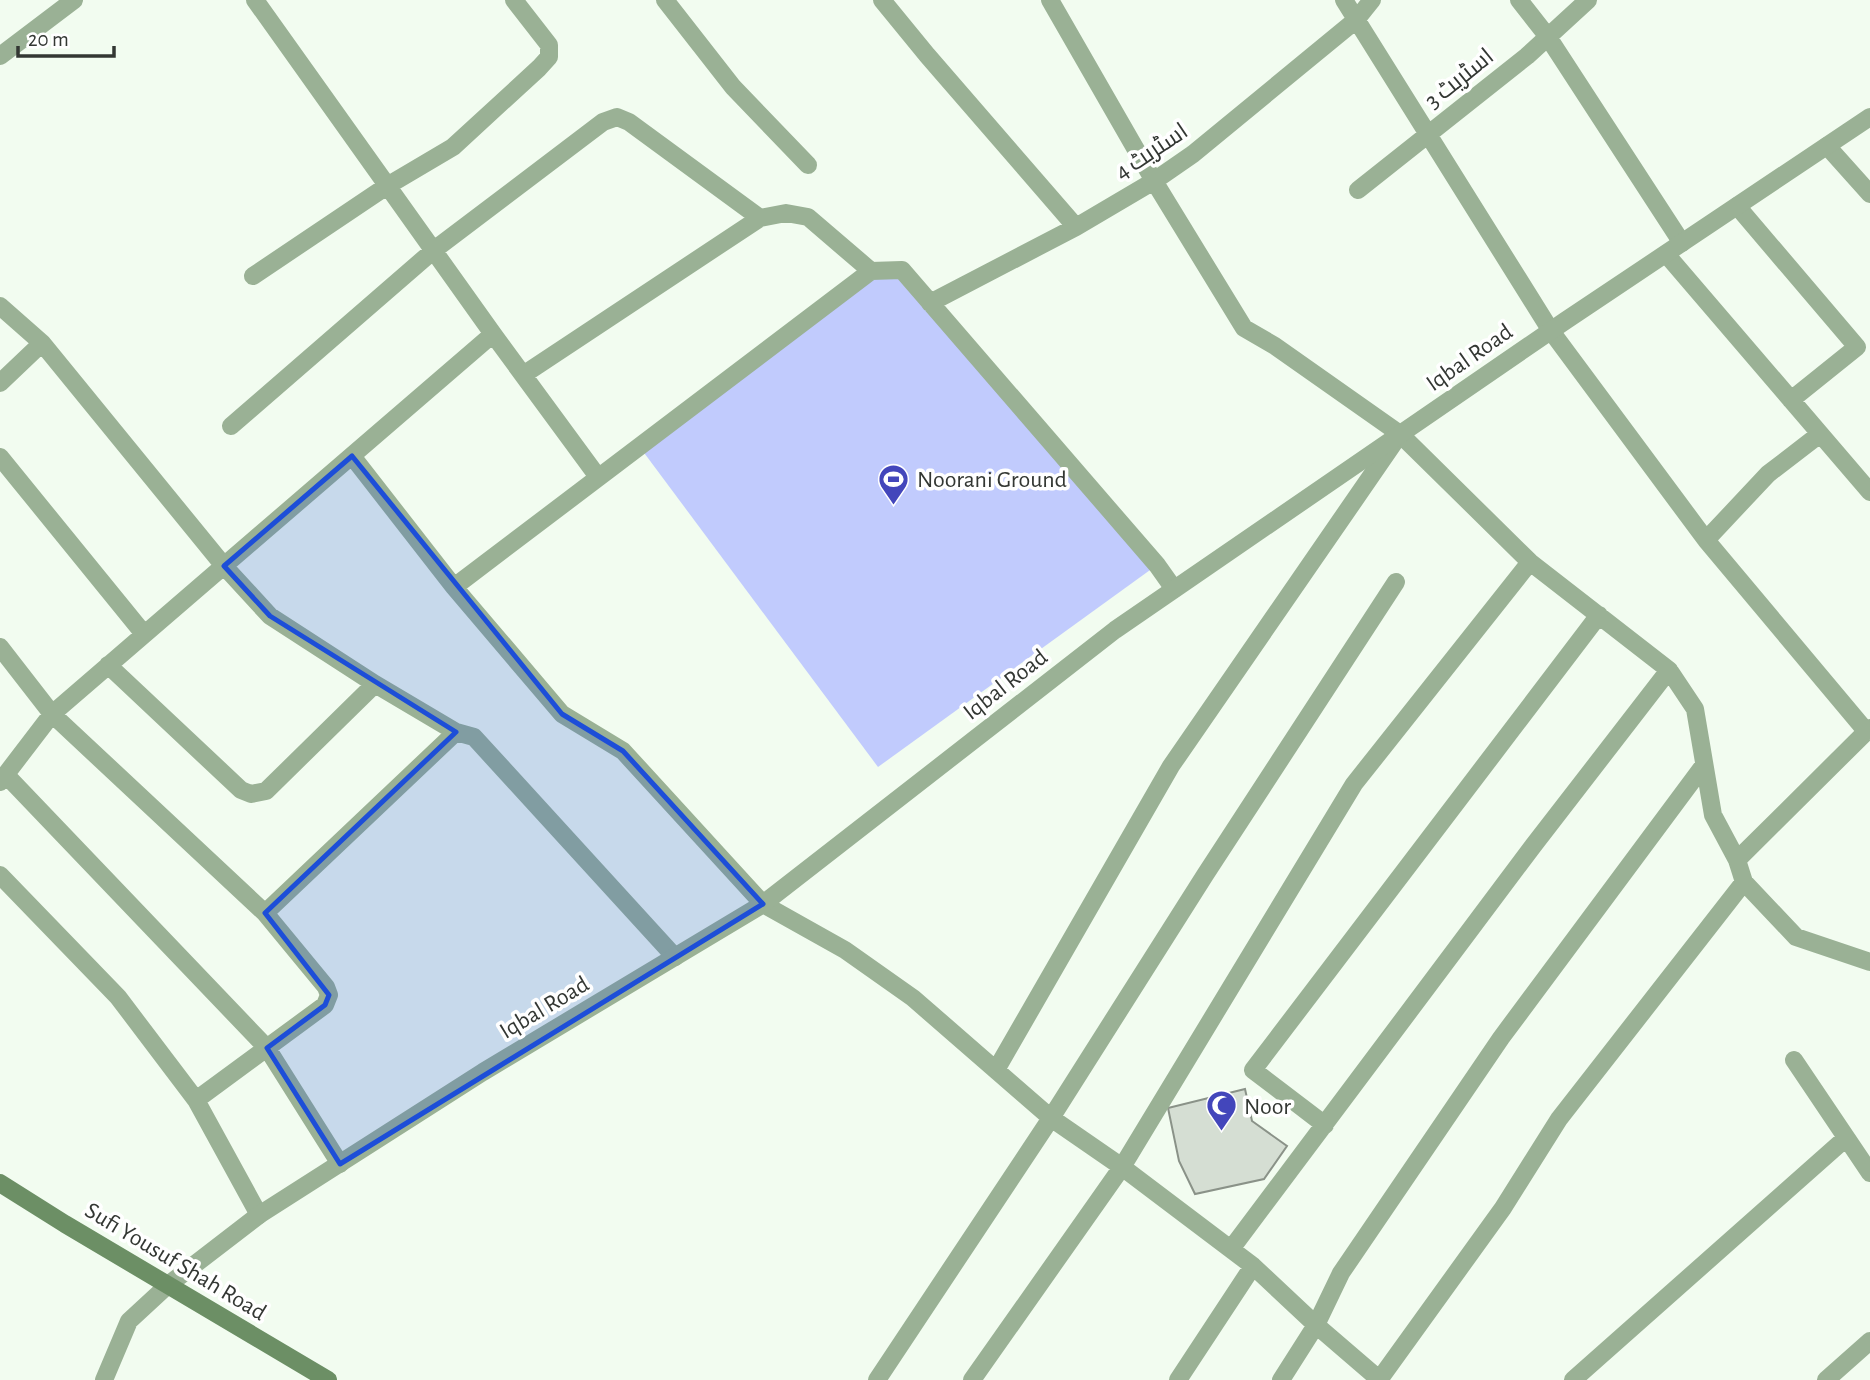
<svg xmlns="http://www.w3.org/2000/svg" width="1870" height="1380" viewBox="0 0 1870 1380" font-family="'Alegreya Sans',Cairo,sans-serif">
<rect width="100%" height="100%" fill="#f2fcf0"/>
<path fill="#c1cbfd" d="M 902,270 L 1157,565 L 878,767 L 639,446 L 871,271 Z"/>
<path fill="#d5ded3" stroke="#8a9288" stroke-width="2" d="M 1245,1089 L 1252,1121 L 1287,1146 L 1264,1179 L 1195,1194 L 1179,1161 L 1168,1108 Z"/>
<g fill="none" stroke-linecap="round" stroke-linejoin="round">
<path stroke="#9ab195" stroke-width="18" d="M 255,0 L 493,334 L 598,477
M 665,0 L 733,87 L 808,165
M 882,0 L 927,55 L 1076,227
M 1050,0 L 1154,181 L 1244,328 L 1275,346 L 1400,434 L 1530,562 L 1669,670 L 1695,709 L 1713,815 L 1737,860 L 1744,882 L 1796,937 L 1870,962
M 1344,0 L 1551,331 L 1706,540 L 1866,731
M 1519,0 L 1548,37 L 1682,243
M 1827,146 L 1870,194
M 1358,190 L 1527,56 L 1588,0
M 1737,206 L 1857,347 L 1791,400
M 1666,254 L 1870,492
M 253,276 L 387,186 L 453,147 L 539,68 L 549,57 L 549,45 L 514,0
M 930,303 L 1076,227 L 1154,181 L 1193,154 L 1356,20 L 1372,0
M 0,306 L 42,343 L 224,566 L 270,616 L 375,684 L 456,732 L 474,737 L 675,957
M 523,375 L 760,218 L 786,213 L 808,217 L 871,271
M 0,383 L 42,343
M 231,426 L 434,250 L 603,122 L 617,117 L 629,122 L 760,218
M 352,456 L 454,587 L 562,714 L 623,751 L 763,904 L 845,950 L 913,998 L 1051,1118 L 1122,1167 L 1253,1266 L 1316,1325 L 1380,1380
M 0,457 L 144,634
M 1706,540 L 1768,474 L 1820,434
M 454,587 L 871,271 L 902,270 L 1157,565 L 1174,589
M 0,647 L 52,714 L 265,913 L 326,987 L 329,995 L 325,1005 L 196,1100
M 108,665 L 241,790 L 251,794 L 266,791 L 375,684
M 6,775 L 267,1048 L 340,1164
M 0,782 L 52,714 L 493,334
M 1737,860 L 1870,728
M 0,875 L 118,997 L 196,1100 L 259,1215
M 265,913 L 456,732
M 1794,1060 L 1870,1173
M 996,1070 L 1171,766 L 1398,437
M 1325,1125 L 1253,1070 L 1599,615
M 1231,1249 L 1533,846 L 1669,670
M 104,1380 L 129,1321 L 168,1285
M 877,1380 L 1051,1118 L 1205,875 L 1396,582
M 972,1380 L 1122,1167 L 1354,784 L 1530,562
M 1178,1380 L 1253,1266
M 1281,1380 L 1316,1325 L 1341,1273 L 1501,1038 L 1704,765
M 1379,1380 L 1503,1208 L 1559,1119 L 1744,882
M 1573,1380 L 1846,1138
M 1826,1380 L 1870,1341"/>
<path stroke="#9ab195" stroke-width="18" d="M 0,56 L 74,0
M 168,1285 L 259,1215 L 483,1072 L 763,904 L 1115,630 L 1565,321 L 1870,117"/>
<path stroke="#6c8f65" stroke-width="18" d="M 0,1183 L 65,1224 L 328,1380"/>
</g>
<path fill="#1d4ed8" fill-opacity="0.2" stroke="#1d4ed8" stroke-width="5" stroke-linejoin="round" d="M 352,456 L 562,714 L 623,751 L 763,904 L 340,1164 L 267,1048 L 325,1005 L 329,995 L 265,913 L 456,732 L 270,616 L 224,566 Z"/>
<defs>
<symbol id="stadium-pin" viewBox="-11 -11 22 30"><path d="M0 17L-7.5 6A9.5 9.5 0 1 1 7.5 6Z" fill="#4346bb" stroke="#fff"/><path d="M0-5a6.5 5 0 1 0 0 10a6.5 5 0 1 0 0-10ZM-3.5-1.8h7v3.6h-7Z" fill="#fff"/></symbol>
<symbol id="mosque-pin" viewBox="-11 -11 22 30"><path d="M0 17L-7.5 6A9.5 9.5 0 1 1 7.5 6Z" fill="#4346bb" stroke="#fff"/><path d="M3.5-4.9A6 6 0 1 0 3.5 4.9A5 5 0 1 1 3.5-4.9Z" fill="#fff"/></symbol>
</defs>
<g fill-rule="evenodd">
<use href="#stadium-pin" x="876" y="462" width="35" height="47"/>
<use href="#mosque-pin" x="1204" y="1088" width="35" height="47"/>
</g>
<g text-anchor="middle" stroke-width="7" stroke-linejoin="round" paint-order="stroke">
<g font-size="24" fill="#333733" stroke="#fff">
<text transform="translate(1459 78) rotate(-39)" y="8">اسٹریٹ 3</text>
<text transform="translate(1151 151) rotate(-34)" y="8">اسٹریٹ 4</text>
<text transform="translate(1469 357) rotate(-35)" y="8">Iqbal Road</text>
<text transform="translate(1005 684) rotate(-38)" y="8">Iqbal Road</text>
<text transform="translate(544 1007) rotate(-31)" y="8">Iqbal Road</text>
<text transform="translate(176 1261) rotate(31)" y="8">Sufi Yousuf Shah Road</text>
</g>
<g font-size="24" fill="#333733" stroke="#fff" text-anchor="start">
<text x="917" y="487">Noorani Ground</text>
<text x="1244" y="1114">Noor</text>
</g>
</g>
<path d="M18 46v10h96v-10" fill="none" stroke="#333733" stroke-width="3.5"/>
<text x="28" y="46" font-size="21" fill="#333733" stroke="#ffffff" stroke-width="5" paint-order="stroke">20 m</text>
</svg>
